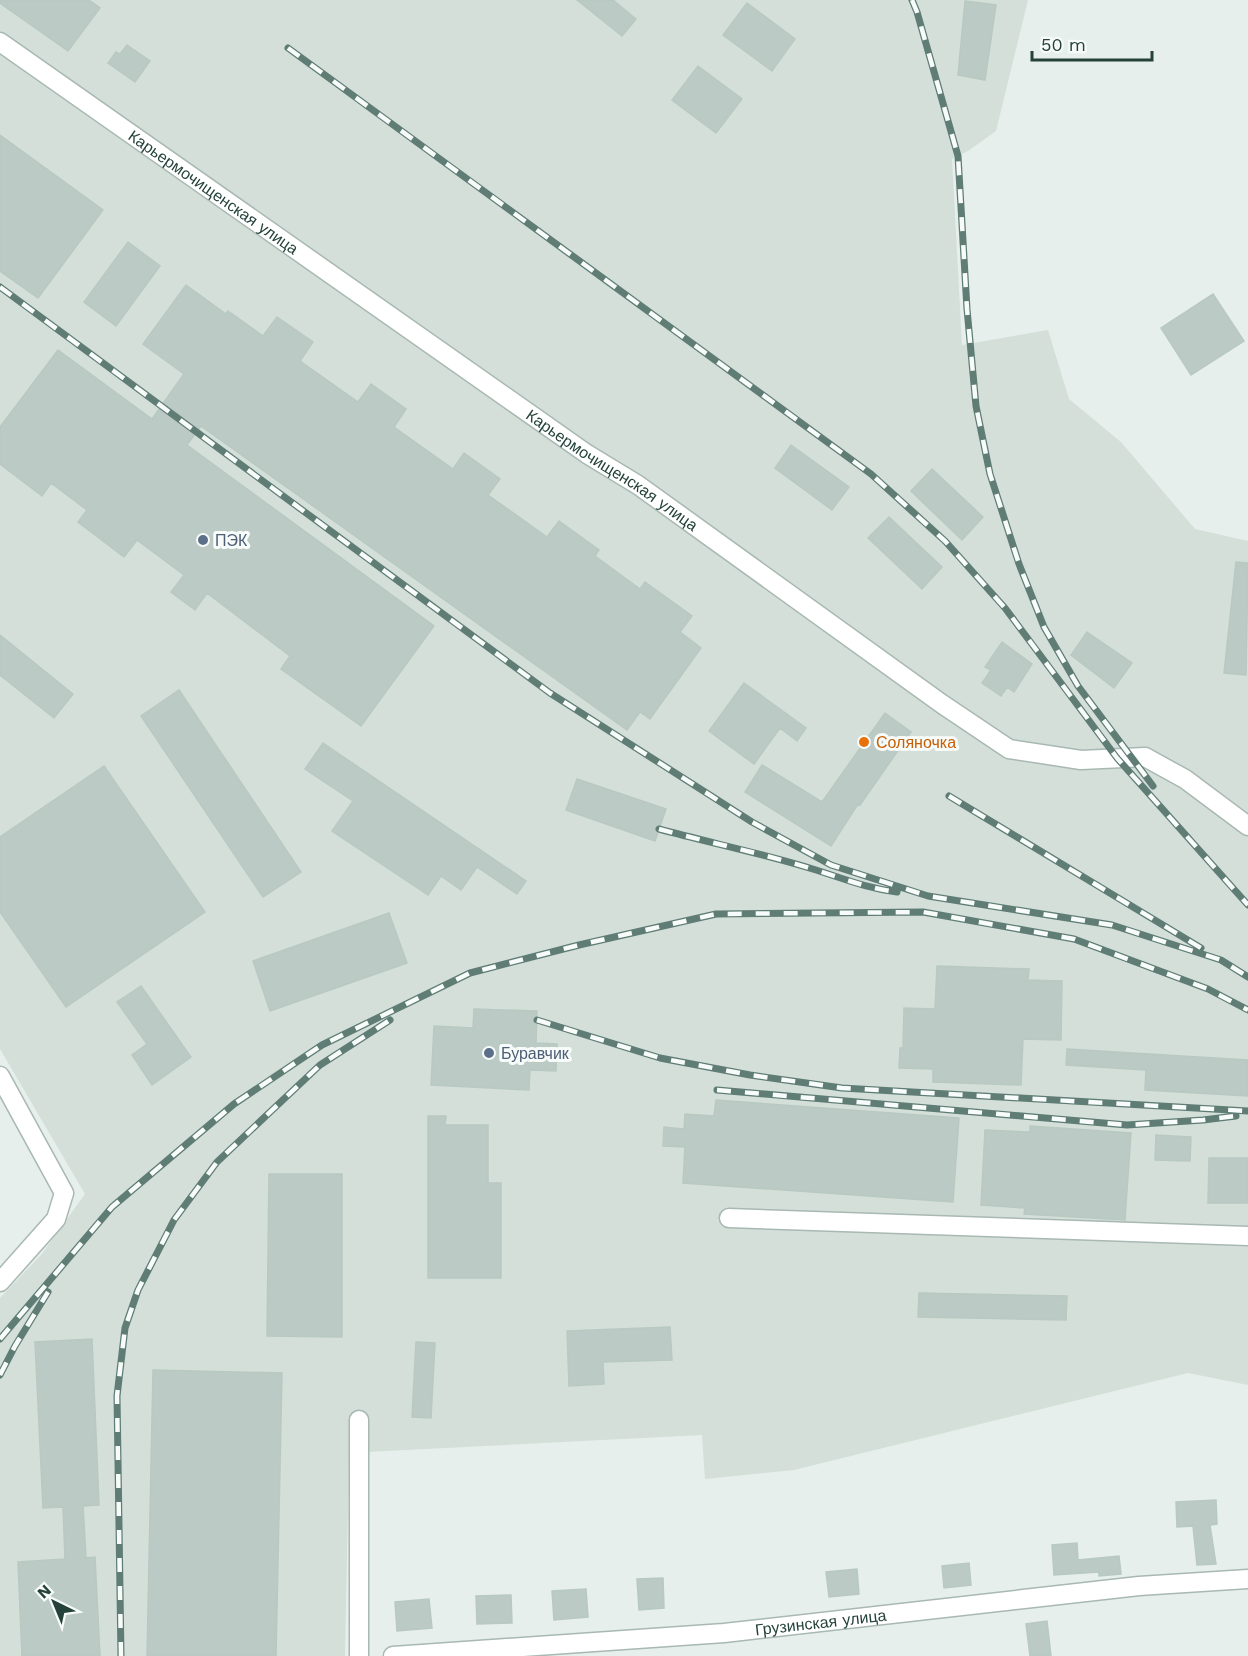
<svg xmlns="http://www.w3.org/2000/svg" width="1248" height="1656" viewBox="0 0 1248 1656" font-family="'Work Sans',sans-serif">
<rect width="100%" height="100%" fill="#e6efeb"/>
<path fill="#d4dfda" d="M 0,0 L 1028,0 L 996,131 L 968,151 L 952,159 L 962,345 L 1048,330 L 1069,399 L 1121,442 L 1195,529 L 1248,541 L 1248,1385 L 1188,1373 L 794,1470 L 705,1479 L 702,1435 L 367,1452 L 349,1456 L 345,1656 L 0,1656 L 0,1298 L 41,1255 L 85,1194 L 0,1049 Z"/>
<path fill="#bbcac4" stroke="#b8c9c2" stroke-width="1.5" d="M 0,0 L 89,0 L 100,8 L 68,51 L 0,3 Z
M 577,0 L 613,0 L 636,19 L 622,36 Z
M 965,1 L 996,5 L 985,80 L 958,75 Z
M 747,3 L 795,39 L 772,71 L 723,35 Z
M 127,45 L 150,61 L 135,82 L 108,63 L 116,52 L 120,54 Z
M 698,66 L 742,99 L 716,133 L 672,100 Z
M 0,135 L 103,210 L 38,298 L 0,271 Z
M 128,242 L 160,266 L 116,326 L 84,302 Z
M 186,285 L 226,314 L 228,311 L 263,336 L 277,317 L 313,342 L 300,361 L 358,402 L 371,384 L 406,409 L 394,427 L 453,469 L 464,453 L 500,479 L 488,495 L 547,537 L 559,521 L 599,550 L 595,556 L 640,589 L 645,582 L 692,616 L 680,632 L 701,648 L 650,719 L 640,712 L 627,730 L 201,426 L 187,445 L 434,626 L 361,726 L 281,669 L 290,656 L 207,593 L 195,610 L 171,592 L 184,575 L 137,540 L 124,557 L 78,522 L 87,510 L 51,483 L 42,496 L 0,464 L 0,427 L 58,350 L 152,419 L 184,374 L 143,344 Z
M 1213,294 L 1244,341 L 1191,375 L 1161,328 Z
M 791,445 L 849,487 L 832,510 L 775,468 Z
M 932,469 L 983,517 L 962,540 L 911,491 Z
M 889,517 L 942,567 L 922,589 L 868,538 Z
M 1236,562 L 1248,563 L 1246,675 L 1224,673 Z
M 1087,632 L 1132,663 L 1114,688 L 1071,655 Z
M 0,635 L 73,694 L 54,718 L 0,675 Z
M 1002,642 L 1032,664 L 1014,692 L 1007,687 L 1001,696 L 982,683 L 991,670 L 985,667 Z
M 744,683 L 806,728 L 797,741 L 780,728 L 754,764 L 709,731 Z
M 179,690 L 301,872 L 263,897 L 141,716 Z
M 885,713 L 911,732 L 860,805 L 858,804 L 831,846 L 745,792 L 762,765 L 822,802 Z
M 323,743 L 526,881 L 517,894 L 477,867 L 461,890 L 441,876 L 428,895 L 332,831 L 353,801 L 305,769 Z
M 104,766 L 205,912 L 66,1007 L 0,912 L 0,837 Z
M 577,779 L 666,809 L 655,841 L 566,810 Z
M 389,913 L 407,963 L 270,1011 L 253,961 Z
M 937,966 L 1029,969 L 1028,980 L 1062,981 L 1061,1040 L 1023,1039 L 1021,1085 L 933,1082 L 933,1069 L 899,1068 L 900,1048 L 903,1048 L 904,1008 L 935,1009 Z
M 141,986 L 191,1057 L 152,1085 L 132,1055 L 147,1044 L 117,1002 Z
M 474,1009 L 537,1011 L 536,1043 L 557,1044 L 556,1071 L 530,1070 L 529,1090 L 431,1085 L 434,1026 L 473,1028 Z
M 1067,1049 L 1248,1060 L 1248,1096 L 1145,1090 L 1146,1070 L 1066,1065 Z
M 716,1100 L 959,1118 L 953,1202 L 683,1183 L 685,1147 L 663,1146 L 664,1127 L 684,1129 L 685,1114 L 714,1116 Z
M 428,1116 L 446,1116 L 445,1125 L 488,1125 L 488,1183 L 501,1183 L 501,1278 L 428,1278 Z
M 1030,1126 L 1131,1133 L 1125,1220 L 1024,1214 L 1025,1208 L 981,1205 L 985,1130 L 1030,1132 Z
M 1156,1135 L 1191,1137 L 1190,1161 L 1155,1160 Z
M 1209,1158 L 1248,1158 L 1248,1203 L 1208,1203 Z
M 269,1174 L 342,1174 L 342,1337 L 267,1336 Z
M 919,1293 L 1067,1296 L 1066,1320 L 918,1317 Z
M 670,1327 L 672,1360 L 603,1362 L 604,1384 L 569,1386 L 567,1331 Z
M 92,1339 L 99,1505 L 83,1506 L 86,1558 L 95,1557 L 100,1656 L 22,1656 L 18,1562 L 65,1559 L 63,1507 L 43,1508 L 35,1342 Z
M 416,1342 L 435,1343 L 431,1418 L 412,1417 Z
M 153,1370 L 282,1373 L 276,1656 L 147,1656 Z
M 1216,1500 L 1217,1524 L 1210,1525 L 1216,1564 L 1197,1565 L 1193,1526 L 1177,1527 L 1176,1502 Z
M 1077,1543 L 1078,1560 L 1119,1556 L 1121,1574 L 1099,1576 L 1099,1572 L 1054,1575 L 1052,1545 Z
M 969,1563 L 971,1585 L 944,1588 L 942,1566 Z
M 857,1569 L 859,1594 L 829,1597 L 826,1572 Z
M 663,1578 L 664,1608 L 639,1610 L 637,1579 Z
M 586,1589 L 588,1617 L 554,1620 L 552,1591 Z
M 511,1595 L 512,1623 L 477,1624 L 476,1596 Z
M 429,1599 L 432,1628 L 397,1631 L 395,1602 Z
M 1047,1621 L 1051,1656 L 1030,1656 L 1026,1624 Z"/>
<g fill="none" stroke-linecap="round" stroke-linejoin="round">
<defs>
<g id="minor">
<path id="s1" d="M 0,42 L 587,454 L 638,485 L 942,704 L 1009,749 L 1081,760 L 1145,757 L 1185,779 L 1248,826"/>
<path d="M 0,1076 L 64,1193 L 56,1219 L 0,1282"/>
<path d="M 729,1218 L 1248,1236"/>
<path d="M 359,1420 L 359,1656"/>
<path id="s2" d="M 393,1656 L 724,1633 L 1139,1586 L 1248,1579"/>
</g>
</defs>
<use href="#minor" stroke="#a8b8b2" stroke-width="21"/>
<use href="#minor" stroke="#fff" stroke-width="18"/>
<defs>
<path id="rail" d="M 912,0 L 917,12 L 958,156 L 967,309 L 976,406 L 990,474 L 1019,564 L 1044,627 L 1078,686 L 1153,786
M 288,48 L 871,474 L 945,541 L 1005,608 L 1117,758 L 1248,905
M 0,287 L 550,693 L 752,822 L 831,865 L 928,896 L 1112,925 L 1221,960 L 1248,977
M 949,796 L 1201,948
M 659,829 C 711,843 765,854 816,870 C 845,879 866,888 897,892
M 537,1020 L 660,1058 L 750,1075 L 842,1088 L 1248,1111
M 717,1090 L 1127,1125 L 1203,1120 L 1236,1116
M 0,1339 L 112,1207 L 234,1104 L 322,1045 L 470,973 L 579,945 L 716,914 L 923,912 L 1074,939 L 1208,989 L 1248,1010
M 0,1375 L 15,1346 L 48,1292
M 121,1656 L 117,1396 L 125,1328 L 138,1290 L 174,1220 L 217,1162 L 320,1065 L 390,1020"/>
</defs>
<use href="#rail" stroke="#5f7d75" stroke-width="7"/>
<use href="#rail" stroke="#f7fbf9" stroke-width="4.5" stroke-dasharray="14" stroke-linecap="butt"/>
</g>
<g fill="#5c6f8a" stroke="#f7fbf9" stroke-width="2">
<circle cx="203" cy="540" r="6"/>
<circle cx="489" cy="1053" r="6"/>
</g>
<circle fill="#e8710a" stroke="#f7fbf9" stroke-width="2" cx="864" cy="742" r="6"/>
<g text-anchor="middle" stroke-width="6" stroke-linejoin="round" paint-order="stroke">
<g font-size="16" fill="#24423a" stroke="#f7fbf9">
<text dy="6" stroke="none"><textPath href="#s1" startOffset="261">Карьермочищенская улица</textPath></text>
<text dy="6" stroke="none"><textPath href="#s1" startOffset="747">Карьермочищенская улица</textPath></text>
<text dy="6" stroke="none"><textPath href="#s2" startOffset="429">Грузинская улица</textPath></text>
</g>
<g font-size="16" fill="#4e5e75" stroke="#f7fbf9" text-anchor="start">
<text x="215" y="546">ПЭК</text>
<text x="501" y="1059">Буравчик</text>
</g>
<g font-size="16" fill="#c56008" stroke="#f7fbf9" text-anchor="start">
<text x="876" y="748">Соляночка</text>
</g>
</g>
<g transform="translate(54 1602) rotate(317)" stroke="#f7fbf9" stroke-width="4.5" paint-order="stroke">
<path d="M0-4.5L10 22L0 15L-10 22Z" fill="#24423a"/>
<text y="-9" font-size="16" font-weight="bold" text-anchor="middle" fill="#24423a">N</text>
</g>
<path d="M1032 51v9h120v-9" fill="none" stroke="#24423a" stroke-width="3"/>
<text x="1041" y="51" font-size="18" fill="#24423a" stroke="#f7fbf9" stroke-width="4.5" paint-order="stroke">50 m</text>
</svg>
